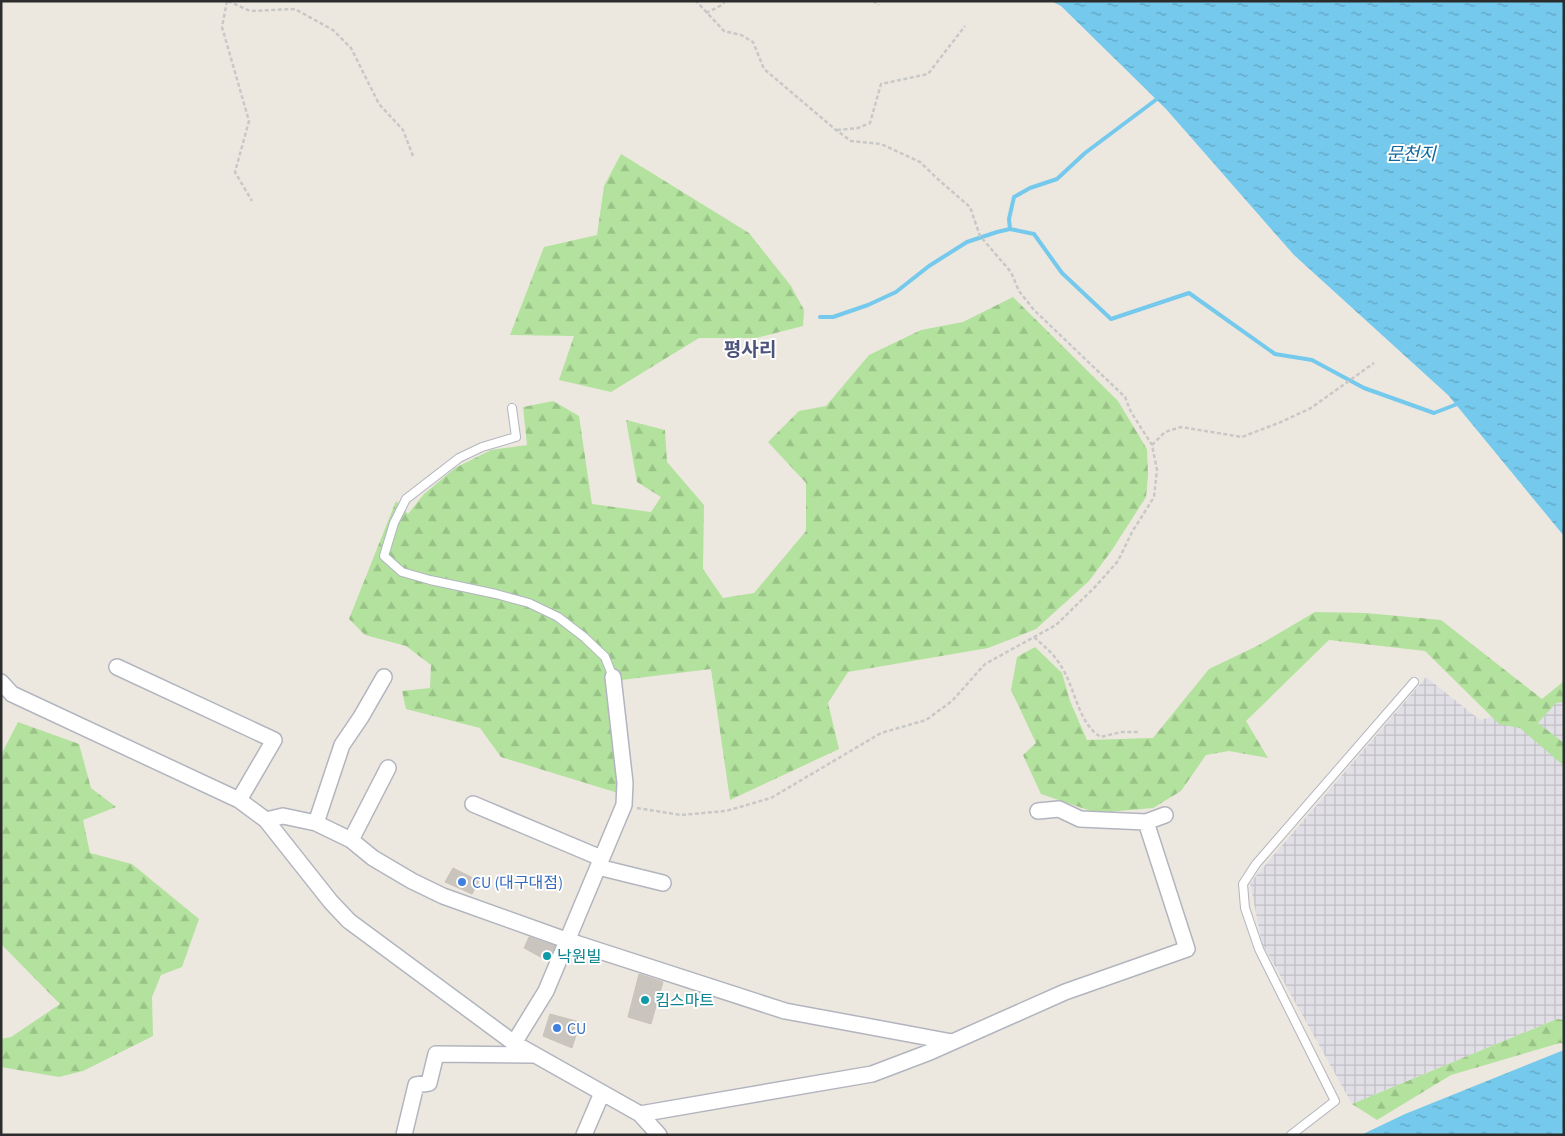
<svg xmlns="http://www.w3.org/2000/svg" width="1565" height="1136" viewBox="0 0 1565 1136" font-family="'Source Sans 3','Noto Sans KR',sans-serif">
<defs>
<pattern id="industrial-grid" width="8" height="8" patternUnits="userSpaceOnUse" patternTransform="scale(1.25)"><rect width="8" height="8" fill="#e1dfe6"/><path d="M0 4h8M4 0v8" fill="none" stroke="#c1c0c5"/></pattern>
<pattern id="forest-firs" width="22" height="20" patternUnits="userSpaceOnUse" patternTransform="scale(1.25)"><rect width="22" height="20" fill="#b2e29d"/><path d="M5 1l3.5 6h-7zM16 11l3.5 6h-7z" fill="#99c287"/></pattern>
<pattern id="water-ripples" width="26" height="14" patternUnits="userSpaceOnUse" patternTransform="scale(1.25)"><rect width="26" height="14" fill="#75c9ec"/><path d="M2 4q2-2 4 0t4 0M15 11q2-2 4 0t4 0" fill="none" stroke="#60a3bf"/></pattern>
</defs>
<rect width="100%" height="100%" fill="#ede8df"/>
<path fill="url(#industrial-grid)" d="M 1426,677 L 1480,720 L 1564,697 L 1564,1020 L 1557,1019 L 1352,1104 L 1262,943 L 1250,883 Z"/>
<path fill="url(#forest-firs)" d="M 621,154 L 749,233 L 791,286 L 804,310 L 803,326 L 756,338 L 699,338 L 611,392 L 559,380 L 574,336 L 510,335 L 544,247 L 597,235 L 604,186 Z
M 1013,297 L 1118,401 L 1147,449 L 1148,475 L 1146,497 L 1112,550 L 1089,581 L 1036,629 L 988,648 L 848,672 L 828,703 L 839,749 L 730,800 L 711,669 L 605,682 L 618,793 L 501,757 L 480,728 L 406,709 L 402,691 L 430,688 L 431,665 L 406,646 L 365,635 L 349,619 L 396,501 L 408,514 L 424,494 L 455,468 L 491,450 L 527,445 L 523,407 L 553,401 L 579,416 L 592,504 L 651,512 L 661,497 L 637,482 L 626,420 L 665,430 L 667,462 L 704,505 L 703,569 L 723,598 L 754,593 L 806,531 L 806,483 L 768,442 L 799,411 L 826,406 L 869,355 L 921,330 L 963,322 Z
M 1315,612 L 1366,613 L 1441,620 L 1542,699 L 1564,681 L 1564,702 L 1556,703 L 1538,723 L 1564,743 L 1564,766 L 1520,728 L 1499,724 L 1425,651 L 1329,640 L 1246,721 L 1268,758 L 1229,751 L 1206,755 L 1181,791 L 1153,808 L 1097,813 L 1041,794 L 1023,755 L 1036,743 L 1011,690 L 1017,657 L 1035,647 L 1062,673 L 1070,701 L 1087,740 L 1153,738 L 1209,669 L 1259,645 Z
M 18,722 L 79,744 L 91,788 L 116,807 L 83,820 L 90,853 L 132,864 L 199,919 L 182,967 L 161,975 L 152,997 L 153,1036 L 83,1071 L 59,1077 L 1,1067 L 1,1039 L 11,1037 L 60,1004 L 1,944 L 1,755 Z
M 1557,1019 L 1564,1020 L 1564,1044 L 1560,1043 L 1451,1075 L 1377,1120 L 1352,1104 Z"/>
<path fill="url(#water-ripples)" d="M 1051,1 L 1564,1 L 1564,536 L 1448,395 L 1294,255 L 1166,109 L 1061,6 Z
M 1564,1050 L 1564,1135 L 1361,1135 L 1405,1114 Z"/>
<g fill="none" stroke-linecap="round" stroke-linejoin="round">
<path stroke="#75c9ec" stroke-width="4" d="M 1010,229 L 1009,219 L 1014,197 L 1030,188 L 1057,179 L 1085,153 L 1161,96
M 820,317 L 833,317 L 868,305 L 896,292 L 929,266 L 967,242 L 997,232 L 1010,229 L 1034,234 L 1062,273 L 1111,319 L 1189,293 L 1275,354 L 1312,360 L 1364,388 L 1434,413 L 1460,403"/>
</g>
<path fill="#c9c4be" stroke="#c9c3b8" d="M 453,868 L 479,881 L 472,894 L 445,882 Z
M 529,937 L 555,946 L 548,961 L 524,948 Z
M 639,974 L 663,982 L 651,1024 L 628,1017 Z
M 550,1014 L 580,1022 L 572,1048 L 543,1036 Z"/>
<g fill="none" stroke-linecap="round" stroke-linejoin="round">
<defs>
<path id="lane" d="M 512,408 L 516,437 L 482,447 L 459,458 L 406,499 L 394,523 L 384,556 L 402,572 L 430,580 L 496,594 L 529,603 L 558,617 L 584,637 L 605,657 L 613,677
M 1291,1135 L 1335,1101 L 1259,949 L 1245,908 L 1243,884 L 1256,864 L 1414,682"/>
<path id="street" d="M 117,667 L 274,740 L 239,800
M 1,682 L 12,694 L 239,800 L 266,820 L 331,902 L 349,921 L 514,1043 L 640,1114 L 659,1135
M 473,804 L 601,858
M 1038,811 L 1059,809 L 1080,819 L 1146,822 L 1165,815
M 266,820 L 283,816 L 316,823 L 351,840 L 373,858 L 412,881 L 443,896 L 566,940 L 785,1011 L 952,1042
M 316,823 L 342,745 L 361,717 L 384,677
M 351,840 L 388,768
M 598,867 L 663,883
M 514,1043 L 546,991 L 624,805 L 625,783 L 613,677
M 640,1114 L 872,1074 L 930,1052 L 1065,992 L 1187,949 L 1146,822
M 404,1135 L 416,1085 L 429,1083 L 436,1054 L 532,1055
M 584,1135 L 602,1093"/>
</defs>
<use href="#lane" stroke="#b2b5bf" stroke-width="10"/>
<use href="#street" stroke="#b2b5bf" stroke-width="18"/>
<path stroke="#c8c8c8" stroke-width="2.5" stroke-dasharray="4 2.5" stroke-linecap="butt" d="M 227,1 L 222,27 L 249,121 L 235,172 L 252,201
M 228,1 L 250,11 L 295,9 L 333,30 L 351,48 L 379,104 L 403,130 L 413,156
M 873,1 L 879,5
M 706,13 L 722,5 L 725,1
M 837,130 L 858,128 L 870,123 L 881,84 L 928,74 L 965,26
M 1152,445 L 1165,432 L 1181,427 L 1242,437 L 1281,422 L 1311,408 L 1374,363
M 1034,637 C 1044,646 1054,654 1061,666 C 1075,687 1078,724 1101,737 L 1121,732 L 1140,732
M 637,808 L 681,815 L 726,811 L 771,798 L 881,733 L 926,720 L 952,701 L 985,664 L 1056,625 L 1095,587 L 1118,561 L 1132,532 L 1154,497 L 1157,470 L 1152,445 L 1131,412 L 1125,397 L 1034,310 L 1019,291 L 1011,272 L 980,236 L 970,207 L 940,181 L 920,162 L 881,144 L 851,141 L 836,130 L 764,69 L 753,42 L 741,35 L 724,31 L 696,1"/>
<use href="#lane" stroke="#fff" stroke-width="8"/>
<use href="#street" stroke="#fff" stroke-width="15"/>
</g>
<g fill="#3f7fe0" stroke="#fff" stroke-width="2">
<circle cx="462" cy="882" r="5"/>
<circle cx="557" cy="1028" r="5"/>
</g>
<g fill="#0f9aa8" stroke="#fff" stroke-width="2">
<circle cx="547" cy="956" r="5"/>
<circle cx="645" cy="1000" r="5"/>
</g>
<g text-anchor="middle" stroke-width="4" stroke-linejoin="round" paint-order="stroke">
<g font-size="16" fill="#366cbe" stroke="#fff" text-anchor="start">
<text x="472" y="888">CU (대구대점)</text>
<text x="567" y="1034">CU</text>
</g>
<g font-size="16" fill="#0d838f" stroke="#fff" text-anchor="start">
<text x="557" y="962">낙원빌</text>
<text x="655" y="1006">킴스마트</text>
</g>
<g font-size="18" font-style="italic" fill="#11679b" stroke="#fff">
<text x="1411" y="160">문천지</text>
</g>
<g font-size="19" font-weight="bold" fill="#4d547c" stroke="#fff">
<text x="750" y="356">평사리</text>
</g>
</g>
<rect width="1565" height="1136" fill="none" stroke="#2c2c2c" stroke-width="5"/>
</svg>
